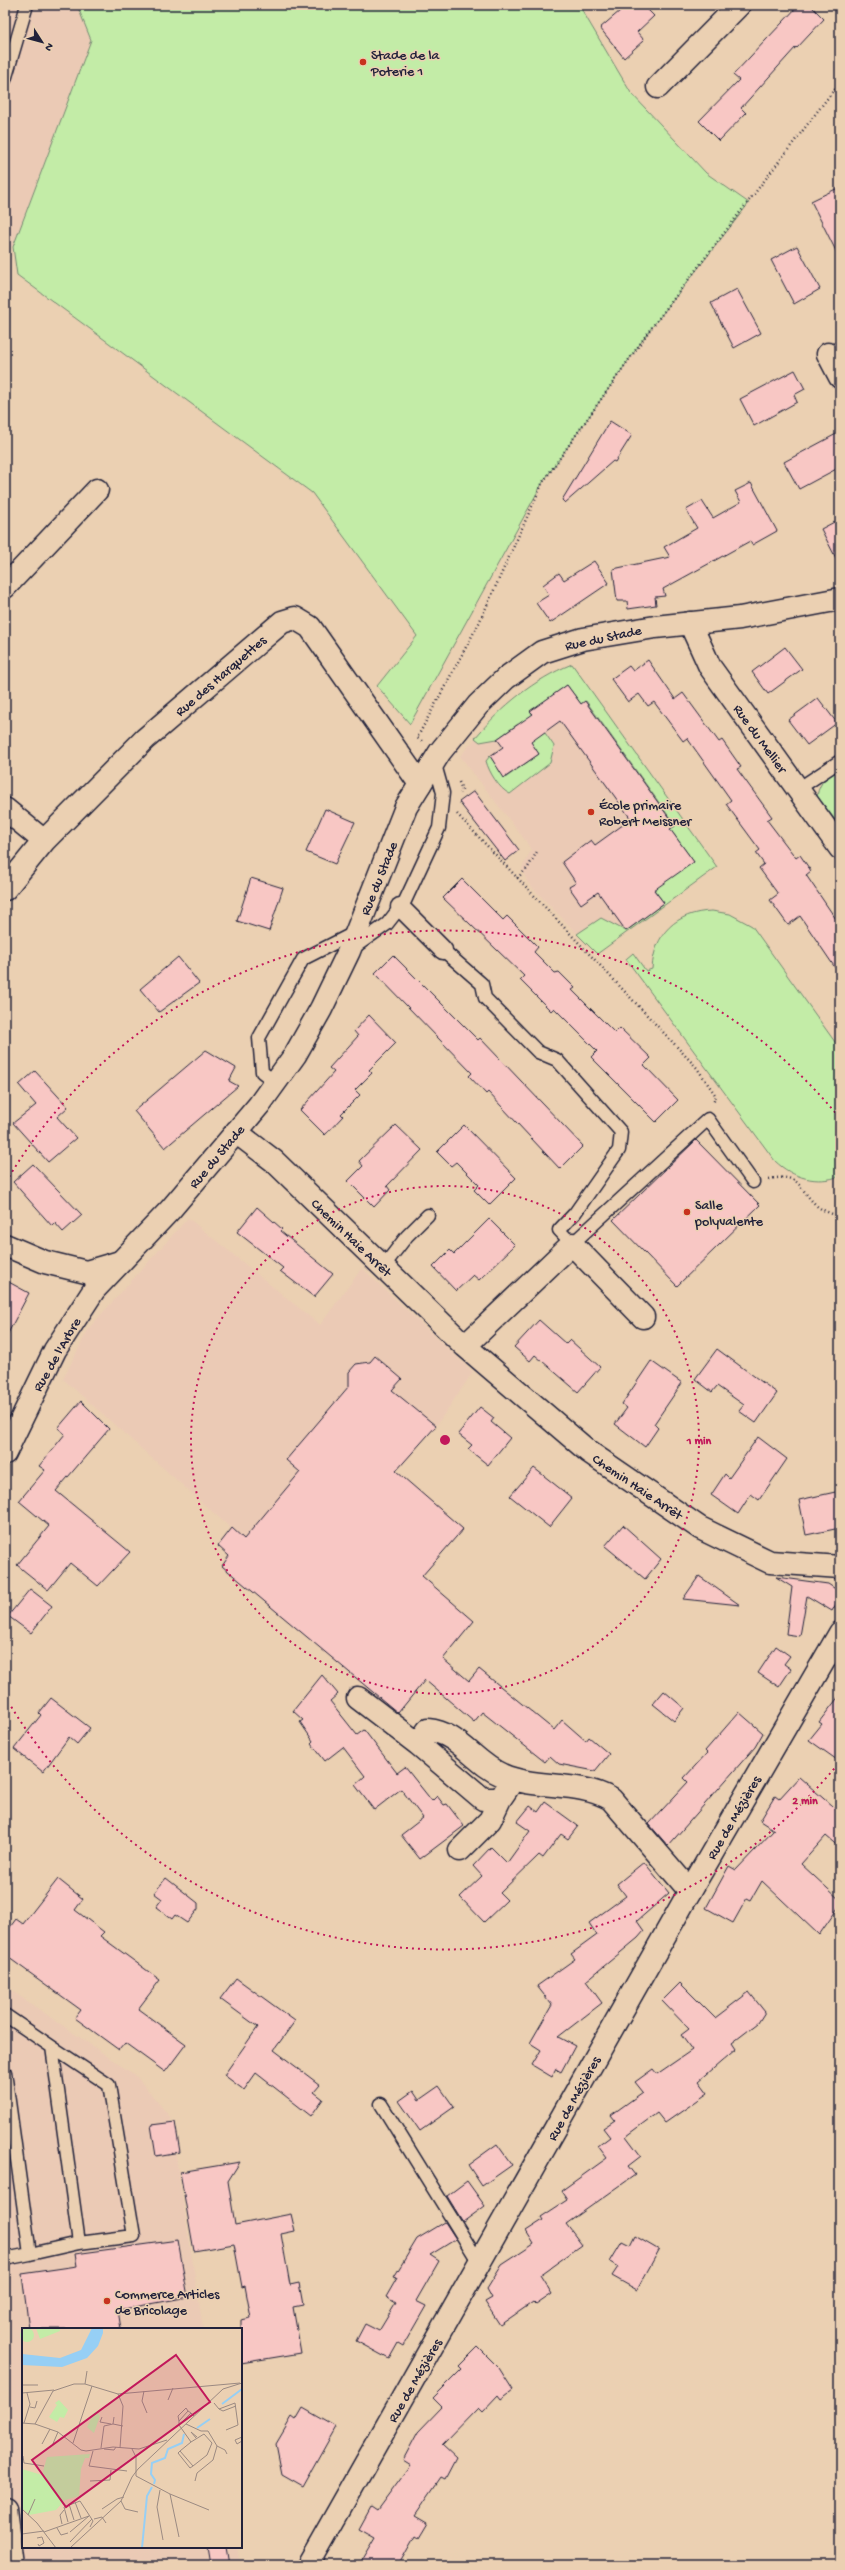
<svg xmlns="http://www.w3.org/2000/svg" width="845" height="2570" viewBox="0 0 845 2570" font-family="'Gochi Hand',sans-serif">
<rect width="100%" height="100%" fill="#ebd0b2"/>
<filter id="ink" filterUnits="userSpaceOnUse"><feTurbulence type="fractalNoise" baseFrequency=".025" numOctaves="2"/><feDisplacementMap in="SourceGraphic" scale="8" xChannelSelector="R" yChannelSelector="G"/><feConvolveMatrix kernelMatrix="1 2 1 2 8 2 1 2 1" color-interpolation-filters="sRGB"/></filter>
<g filter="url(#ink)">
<path fill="#ebcab5" d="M 5,5 L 77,5 L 91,39 L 13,247 L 5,247 Z
M 572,664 L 717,867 L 597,954 L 527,882 L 522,868 L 531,850 L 525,840 L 460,756 L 506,704 L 534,684 Z
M 188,1218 L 320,1325 L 362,1268 L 473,1372 L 436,1426 L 397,1471 L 463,1529 L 422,1576 L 474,1621 L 397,1714 L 222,1566 L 243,1539 L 63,1379 L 89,1328 Z
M 5,1986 L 136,2076 L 170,2117 L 203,2329 L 23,2329 L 23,2547 L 237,2547 L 240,2565 L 5,2565 Z"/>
<path fill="#c3eca7" stroke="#728771" d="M 77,5 L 579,5 L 631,93 L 706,173 L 749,203 L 649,331 L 543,482 L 410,724 L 377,686 L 417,636 L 312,493 L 17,275 L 13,247 L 91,40 Z
M 572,664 L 717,867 L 597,954 L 577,934 L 601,918 L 626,931 L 664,903 L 650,884 L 694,862 L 670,829 L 675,825 L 586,701 L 581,704 L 567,685 L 530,711 L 554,746 L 550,763 L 510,794 C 499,789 489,772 486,761 L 490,756 L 505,778 L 539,754 L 518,724 L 497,739 L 480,742 L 475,738 C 502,706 533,680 572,664 Z
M 840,770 L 840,826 L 817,796 C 820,780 827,777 840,770 Z
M 712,911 L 730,914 L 752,926 L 840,1049 L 840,1176 C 817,1185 793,1178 775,1161 L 626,959 L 633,953 L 646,971 L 652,969 C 654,934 676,912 712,911 Z"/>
<path fill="#f8c7c4" stroke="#22223b" d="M 627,5 L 643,5 L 654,16 L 637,32 L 644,40 L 624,58 L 600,28 Z
M 799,5 L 810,5 L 824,19 L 797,48 L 796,47 L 741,108 L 746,113 L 719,141 L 699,121 L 739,80 L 733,75 Z
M 840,187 L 840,259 L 811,201 Z
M 797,246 L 820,289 L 794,304 L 771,260 Z
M 737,289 L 761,333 L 734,348 L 711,303 Z
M 795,370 L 805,389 L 794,395 L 797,402 L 754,426 L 740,399 Z
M 610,421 L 632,435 L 615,462 L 613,461 L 565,503 L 562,500 Z
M 840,432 L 840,467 L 799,489 L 784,462 Z
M 751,483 L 777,531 L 752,545 L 750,541 L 663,589 L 665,596 L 655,597 L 656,605 L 628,609 L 627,601 L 617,601 L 613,569 L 670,557 L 664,547 L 697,528 L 686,510 L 702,501 L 713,518 L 741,502 L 735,491 Z
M 840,519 L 840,566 L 821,529 Z
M 594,561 L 609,583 L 550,623 L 536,603 L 549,595 L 543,585 L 559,573 L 564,580 Z
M 785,647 L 802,669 L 768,694 L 752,672 Z
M 648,660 L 675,699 L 683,693 L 719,742 L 722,740 L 741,767 L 737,769 L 772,817 L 767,820 L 796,858 L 800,855 L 811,871 L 806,875 L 840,925 L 840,975 L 800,916 L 788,925 L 770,900 L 778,894 L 759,868 L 764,864 L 756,853 L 760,850 L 726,804 L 731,800 L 687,738 L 683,741 L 654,702 L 648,706 L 639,694 L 628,702 L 611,679 L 629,666 L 633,671 Z
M 567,685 L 581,704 L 585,701 L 675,826 L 670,829 L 694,862 L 654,890 L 664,903 L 626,931 L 598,892 L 581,904 L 569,887 L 576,883 L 562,862 L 591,840 L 595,845 L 631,819 L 560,721 L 531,742 L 539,754 L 504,778 L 490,756 L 503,747 L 497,739 L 533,714 L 530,711 Z
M 818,698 L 837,723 L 807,745 L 788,720 Z
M 474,791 L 519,850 L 505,861 L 459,802 Z
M 325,809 L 355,822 L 335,864 L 306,852 Z
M 251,878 L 283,888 L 269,931 L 237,921 Z
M 462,879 L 503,920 L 507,916 L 538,947 L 534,952 L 555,973 L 559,972 L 575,988 L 572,990 L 615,1033 L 620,1028 L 651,1058 L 644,1065 L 678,1100 L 656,1122 L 591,1057 L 597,1051 L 554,1008 L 551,1011 L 520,980 L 524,976 L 443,898 Z
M 393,955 L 478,1040 L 480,1038 L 583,1146 L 560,1169 L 488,1092 L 486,1094 L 469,1076 L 472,1073 L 375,973 Z
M 178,957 L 199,983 L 159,1012 L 140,989 Z
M 369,1015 L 396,1043 L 369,1070 L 372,1073 L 355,1090 L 360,1095 L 341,1114 L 343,1116 L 325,1135 L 300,1110 L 334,1072 L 329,1068 L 358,1036 L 354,1031 Z
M 206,1050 L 236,1068 L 229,1081 L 238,1086 L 165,1148 L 134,1111 Z
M 35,1071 L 68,1107 L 57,1117 L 76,1138 L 48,1162 L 13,1123 L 36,1105 L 19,1085 Z
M 396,1125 L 422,1150 L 387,1186 L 390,1190 L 374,1207 L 348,1181 L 363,1166 L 359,1161 Z
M 464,1125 L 516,1178 L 489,1205 L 474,1190 L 479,1185 L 456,1162 L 451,1166 L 437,1152 Z
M 696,1140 L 760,1205 L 677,1286 L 613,1220 Z
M 33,1164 L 82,1215 L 63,1232 L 55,1223 L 52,1226 L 13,1182 Z
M 257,1207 L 282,1229 L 280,1231 L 333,1274 L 314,1297 L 280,1271 L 283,1268 L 237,1232 Z
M 489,1219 L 515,1245 L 479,1280 L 473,1275 L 456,1291 L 433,1267 L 450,1250 L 454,1254 Z
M 5,1280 L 29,1293 L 5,1339 Z
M 539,1320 L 566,1344 L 570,1340 L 600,1367 L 578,1392 L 535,1355 L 530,1361 L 514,1347 Z
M 717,1349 L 777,1393 L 756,1423 L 739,1411 L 744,1405 L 717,1386 L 712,1392 L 695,1379 Z
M 375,1356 L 402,1379 L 392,1390 L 436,1426 L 396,1471 L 463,1529 L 422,1576 L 474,1621 L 443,1659 L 469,1681 L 479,1669 L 554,1730 L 562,1720 L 586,1741 L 589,1737 L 609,1754 L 595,1771 L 559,1764 L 550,1756 L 545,1762 L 482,1712 L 474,1722 L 425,1680 L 398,1713 L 222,1566 L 229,1556 L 218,1546 L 232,1528 L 244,1539 L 300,1472 L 286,1460 L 349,1386 L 349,1372 L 356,1364 L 370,1362 Z
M 651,1361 L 682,1383 L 654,1424 L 658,1428 L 645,1447 L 615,1424 L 627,1408 L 622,1404 Z
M 81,1401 L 109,1429 L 56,1491 L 130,1552 L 98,1586 L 70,1563 L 48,1590 L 17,1565 L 49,1526 L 19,1501 L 45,1470 L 39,1466 L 65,1434 L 58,1428 Z
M 480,1407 L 494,1418 L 491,1422 L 510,1438 L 488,1465 L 468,1449 L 472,1445 L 458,1434 Z
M 758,1437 L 787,1459 L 759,1500 L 751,1494 L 738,1514 L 711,1495 L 725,1474 L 729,1478 Z
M 534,1468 L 572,1498 L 549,1527 L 510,1496 Z
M 840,1491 L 840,1528 L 806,1535 L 799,1500 Z
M 623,1525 L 661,1559 L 645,1579 L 605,1546 Z
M 699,1576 L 740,1605 L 683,1599 Z
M 776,1577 L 828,1584 L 840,1592 L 840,1597 L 832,1611 L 807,1596 L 800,1636 L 786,1634 L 792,1587 Z
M 30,1589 L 52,1606 L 31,1633 L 8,1616 Z
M 776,1646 L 790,1656 L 784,1664 L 791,1669 L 779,1687 L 758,1673 Z
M 322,1675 L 338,1694 L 330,1701 L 357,1735 L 364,1730 L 397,1773 L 405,1767 L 432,1801 L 437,1796 L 444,1805 L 447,1804 L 464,1826 L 420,1859 L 401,1835 L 423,1818 L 401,1789 L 374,1810 L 355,1785 L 365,1776 L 343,1747 L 325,1761 L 311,1743 L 313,1741 L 300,1722 L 303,1720 L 293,1711 Z
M 664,1691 L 684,1708 L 674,1721 L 653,1704 Z
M 840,1695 L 840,1762 L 809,1740 L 822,1724 L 819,1722 Z
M 51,1698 L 90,1728 L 77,1744 L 69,1737 L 43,1772 L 14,1749 L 41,1715 L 39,1713 Z
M 739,1712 L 763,1733 L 755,1747 L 668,1846 L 649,1824 L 688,1782 L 684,1778 L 707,1753 L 705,1751 Z
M 799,1777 L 840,1813 L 840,1848 L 826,1836 L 801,1864 L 840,1900 L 840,1905 L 819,1935 L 762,1881 L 751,1900 L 747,1898 L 733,1923 L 706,1908 L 729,1866 L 736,1870 L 774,1830 L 760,1821 L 775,1796 L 779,1799 Z
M 545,1802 L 578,1826 L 568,1839 L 561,1834 L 543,1858 L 539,1855 L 500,1893 L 507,1900 L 484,1922 L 460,1897 L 482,1876 L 473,1866 L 491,1847 L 507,1863 L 530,1831 L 517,1822 L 530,1806 L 538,1812 Z
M 644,1862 L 669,1893 L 637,1921 L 644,1931 L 638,1938 L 586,1981 L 602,2003 L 558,2037 L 575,2046 L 561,2072 L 556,2069 L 552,2077 L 532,2065 L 541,2050 L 530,2043 L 552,2005 L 537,1986 L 575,1959 L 571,1954 L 597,1935 L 589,1923 L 626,1896 L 617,1884 Z
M 166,1878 L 198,1903 L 198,1909 L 187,1923 L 175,1915 L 172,1919 L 156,1907 L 162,1899 L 154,1893 Z
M 58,1879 L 83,1899 L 75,1910 L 104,1932 L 100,1936 L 160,1980 L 138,2009 L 186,2044 L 165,2072 L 125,2043 L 119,2050 L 75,2018 L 81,2010 L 5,1955 L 5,1934 L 16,1919 L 23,1924 Z
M 236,1978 L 295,2021 L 274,2050 L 320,2085 L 314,2092 L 323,2099 L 311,2116 L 256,2073 L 244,2090 L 224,2075 L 258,2027 L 220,1999 Z
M 680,1983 L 715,2018 L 749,1992 L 765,2012 L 758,2023 L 732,2043 L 736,2049 L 699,2081 L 708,2093 L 665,2123 L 657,2113 L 626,2136 L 641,2156 L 628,2166 L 635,2175 L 566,2224 L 582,2245 L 540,2275 L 552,2294 L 536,2305 L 533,2302 L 500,2325 L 485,2302 L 492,2298 L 487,2289 L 502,2265 L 534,2244 L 526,2231 L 543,2220 L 541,2217 L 567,2200 L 561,2191 L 607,2158 L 598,2146 L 610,2137 L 603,2128 L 615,2120 L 611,2115 L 643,2092 L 635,2082 L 653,2069 L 657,2074 L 692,2050 L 681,2035 L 689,2029 L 662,2001 Z
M 439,2086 L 454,2107 L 420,2131 L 399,2101 L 413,2091 L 419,2100 Z
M 175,2122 L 180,2152 L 156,2156 L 151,2125 Z
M 497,2144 L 512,2165 L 482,2186 L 468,2165 Z
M 240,2162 L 228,2181 L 235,2225 L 291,2214 L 295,2231 L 281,2234 L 290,2285 L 299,2283 L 303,2305 L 293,2307 L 301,2353 L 241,2363 L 241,2320 L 251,2318 L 245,2286 L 242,2287 L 234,2244 L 194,2251 L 180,2172 Z
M 467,2181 L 485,2206 L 463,2222 L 447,2196 Z
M 445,2222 L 456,2239 L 430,2255 L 439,2261 L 416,2301 L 426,2306 L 403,2346 L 398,2343 L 389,2359 L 356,2341 L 365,2324 L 379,2331 L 396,2303 L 386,2297 L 397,2278 L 394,2277 L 417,2239 Z
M 635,2236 L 659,2250 L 637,2290 L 612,2276 L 618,2267 L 610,2262 L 622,2242 L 630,2246 Z
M 178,2240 L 188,2297 L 118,2310 L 121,2329 L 29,2329 L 22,2274 L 77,2266 L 75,2254 Z
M 478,2347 L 499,2368 L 513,2390 L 501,2399 L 498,2395 L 482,2412 L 478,2408 L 442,2445 L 456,2458 L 445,2479 L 441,2477 L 415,2515 L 427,2522 L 418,2537 L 415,2535 L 398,2565 L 359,2565 L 375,2538 L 359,2529 L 371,2507 L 377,2511 L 411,2465 L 403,2460 L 418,2432 L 442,2407 L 433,2398 L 462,2369 L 459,2366 Z
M 303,2408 L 336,2427 L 303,2486 L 282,2474 L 276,2444 L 292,2417 L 296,2420 Z
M 208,2547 L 226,2547 L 229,2565 L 211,2565 Z"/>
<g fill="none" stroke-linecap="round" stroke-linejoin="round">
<defs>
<path id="service" d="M 5,80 L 27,5
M 798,789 L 840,761
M 353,948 L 387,924 L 405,901 L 439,828 L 443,793 L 434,761
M 443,950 L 482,984 L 485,998 L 538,1052 L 557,1060 L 621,1132 L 619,1150 L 575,1213 L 559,1230 L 572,1244 L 708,1119 L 753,1182
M 275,1082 L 262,1072 L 259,1038 L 303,959 L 356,932
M 383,1267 L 407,1236 L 428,1215
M 5,2015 L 52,2047 L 79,2243 L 30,2254
M 52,2047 L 109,2085 L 134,2236 L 79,2243
M 5,2072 L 30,2254 L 5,2259
M 381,2104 L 480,2264"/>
<path id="pedestrian" d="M 400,907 L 443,950"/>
<path id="minor" d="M 658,87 L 739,5
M 828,354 L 840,377
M 5,587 L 97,490
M 690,623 L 710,667 L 840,848
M 5,809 L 44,841
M 5,889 L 44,841 L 145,739 L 282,622 L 295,618 L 310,627 L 420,784
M 236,1132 L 274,1161 L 465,1346 L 589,1452 L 700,1528 L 770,1562 L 840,1567
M 5,1245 L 45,1262 L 86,1272 L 120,1262
M 465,1346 L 572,1244 L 643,1317
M 358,1698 L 418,1744 L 483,1799 L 500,1799 L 513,1780
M 418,1744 L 428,1730 C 458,1732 475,1764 502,1775 C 536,1790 578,1780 611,1799 L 690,1891
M 460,1850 L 490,1820 L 500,1799"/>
<path id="tertiary" d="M 5,1453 L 55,1350 L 94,1290 L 170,1210 L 259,1105 L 295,1055 L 321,1009 L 349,951 L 406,807 L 440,752 L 478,705 L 506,678 L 542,652 L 583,639 L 655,627 L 740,618 L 840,599
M 308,2565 L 690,1891 L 840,1633"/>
<path id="secondary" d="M 5,2510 L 12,2565"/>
</defs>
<use href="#service" stroke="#22223b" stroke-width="15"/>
<use href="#pedestrian" stroke="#22223b" stroke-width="21"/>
<use href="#minor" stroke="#22223b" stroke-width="25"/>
<use href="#tertiary" stroke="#22223b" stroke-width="25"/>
<use href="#secondary" stroke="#22223b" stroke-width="25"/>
<path stroke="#22223b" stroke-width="2.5" stroke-dasharray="1 3" stroke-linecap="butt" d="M 422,741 L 417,738 L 479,623 L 543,482 L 649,331 L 840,82
M 459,782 L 462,790 L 460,793
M 457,814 L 697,1068 L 716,1096 L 713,1103
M 517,878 L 527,869 L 538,850
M 769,1179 C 803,1173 797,1188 817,1206 C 823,1211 833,1214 840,1217"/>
<use href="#service" stroke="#ebd0b2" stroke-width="12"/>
<use href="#pedestrian" stroke="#ebd0b2" stroke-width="18"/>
<use href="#minor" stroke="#ebd0b2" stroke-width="22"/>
<use href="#tertiary" stroke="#ebd0b2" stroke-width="22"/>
<use href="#secondary" stroke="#ebd0b2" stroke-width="22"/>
</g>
</g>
<g fill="none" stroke="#c2185b" stroke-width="2" stroke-dasharray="2 4">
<circle cx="445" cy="1440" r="254"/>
<path d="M838 1764A509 509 0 0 1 6 1698M6 1182A509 509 0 0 1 838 1116"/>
</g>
<g fill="#c8321e" stroke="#ebd0b2" stroke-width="1.5">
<circle cx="363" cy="62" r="4"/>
<circle cx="591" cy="812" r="4"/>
<circle cx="687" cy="1212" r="4"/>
<circle cx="107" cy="2301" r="4"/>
</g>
<g text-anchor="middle" stroke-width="3" stroke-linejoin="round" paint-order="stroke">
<g font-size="14" fill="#22223b" stroke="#ebd0b2" text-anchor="start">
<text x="371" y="59">Stade de la<tspan x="371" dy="16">Poterie 1</tspan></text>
<text x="599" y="809">École primaire<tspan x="599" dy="16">Robert Meissner</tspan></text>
<text x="695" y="1209">Salle<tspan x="695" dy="16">polyvalente</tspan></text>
<text x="115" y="2298">Commerce Articles<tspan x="115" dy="16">de Bricolage</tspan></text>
</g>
<g font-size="14" fill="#22223b" stroke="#ebd0b2">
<text transform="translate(603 637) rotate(-12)" y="5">Rue du Stade</text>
<text transform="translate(220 675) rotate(-41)" y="5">Rue des Harquettes</text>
<text transform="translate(761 738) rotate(54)" y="5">Rue du Mellier</text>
<text transform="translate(378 878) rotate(-68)" y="5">Rue du Stade</text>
<text transform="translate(216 1156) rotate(-50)" y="5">Rue du Stade</text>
<text transform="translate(352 1237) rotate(44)" y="5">Chemin Haie Arrêt</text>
<text transform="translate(56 1354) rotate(-60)" y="5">Rue de l'Arbre</text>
<text transform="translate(638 1486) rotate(34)" y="5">Chemin Haie Arrêt</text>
<text transform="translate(733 1817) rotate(-60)" y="5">Rue de Mézières</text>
<text transform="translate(573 2098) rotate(-61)" y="5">Rue de Mézières</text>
<text transform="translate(414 2380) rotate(-60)" y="5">Rue de Mézières</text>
</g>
</g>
<g transform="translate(22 2328)">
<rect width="220" height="220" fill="#ebd0b2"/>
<path d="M 14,0 L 37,0 L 38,3 L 18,11 ZM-2 7a7 7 0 1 1 14 0a7 7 0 1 1-14 0ZM 37,72 L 46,82 L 42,90 L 38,89 L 35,94 L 27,89 L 35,77 L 33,75 ZM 73,83 L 78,88 L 72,105 L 65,99 ZM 68,126 L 67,130 L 63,130 L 59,141 L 57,168 L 43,172 L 34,182 L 7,187 L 0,180 L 0,141 L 20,147 L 25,129 Z" fill="#c3eca7"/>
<path d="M 70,0 L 81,0 L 81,5 L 76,18 L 65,30 L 40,39 L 0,37 L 0,26 L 38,30 L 59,22 Z" fill="#96cff5"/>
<path fill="none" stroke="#96cff5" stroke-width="2" d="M 200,76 L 220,61M 175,100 L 188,91M 132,156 L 133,152 L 129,146 L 130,135 L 143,130 L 146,121 L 160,115 L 162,106M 120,220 L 125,168 L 130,159"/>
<path fill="none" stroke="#9b8a82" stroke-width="1" d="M 63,56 L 65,43M 0,57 L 16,57M 122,63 L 120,73 L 125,85M 0,65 L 32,62M 96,66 L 101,78 L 98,120M 146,72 L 151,60M 192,75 L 197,81 L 213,75 L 216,97 L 204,102M 8,79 L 13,80 L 15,73M 197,81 L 201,83 L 214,78M 80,89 L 78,94 L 89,96M 92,89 L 91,96 L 101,98M 157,93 L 156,88 L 164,80 L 166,83M 0,95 L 13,96 L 36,104 L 59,122 L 64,123 L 91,119 L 117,121 L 145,112M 2,95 L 8,76 L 5,65M 13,96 L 31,63 L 52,56 L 63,56 L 96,66 L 218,55M 164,96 L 179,103 L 186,103 L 195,118 L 191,132 L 175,145 L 173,153M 157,97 L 157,93 L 166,83 L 169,85M 220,109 L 213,112 L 215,116 L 220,113M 174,110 L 169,104 L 175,109M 169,114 L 182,106 L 190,115 L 185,127 L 171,138M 51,115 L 70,58M 20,116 L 28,101M 30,118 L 36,104M 195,118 L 203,122 L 205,126M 79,120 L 82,98 L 91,96M 82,121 L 92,122 L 94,119M 110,121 L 114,129 L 114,148 L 148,166 L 187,182M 71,123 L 67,138 L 105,143M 158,123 L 156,125 L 168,140 L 171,138 L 158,123 L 169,114 L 157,97 L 169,85 L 172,88M 1,128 L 2,135 L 22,138M 68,153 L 88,152 L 89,142M 138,162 L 135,179 L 141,212M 148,166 L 157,209M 99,173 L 103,181 L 116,184M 53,174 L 59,190M 47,176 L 52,192M 0,181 L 15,195 L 34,220M 80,181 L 95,171 L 102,169M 6,187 L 13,171M 72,191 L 80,189 L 84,195M 46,194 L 42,179 L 58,173 L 71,193 L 68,199M 40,196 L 38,187 L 42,182M 35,200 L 39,207 L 46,205M 22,204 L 67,188M 48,204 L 67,188M 0,206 L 22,203M 15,210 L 20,209 L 22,215 L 17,218 L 16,216M 48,214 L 70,191M 49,219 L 99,173 L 110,149 L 116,141 L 201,61 L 220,55"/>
<path fill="#c2185b" fill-opacity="0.15" stroke="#c2185b" stroke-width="2" d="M 154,27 L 188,74 L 44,179 L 10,132 Z"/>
<rect width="220" height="220" fill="none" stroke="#22223b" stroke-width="2"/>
</g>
<circle cx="445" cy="1440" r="6" fill="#c2185b" stroke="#ebd0b2" stroke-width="2"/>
<g font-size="12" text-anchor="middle" font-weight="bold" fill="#c2185b" stroke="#ebd0b2" stroke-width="3" stroke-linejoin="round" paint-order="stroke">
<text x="699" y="1444">1 min</text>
<text x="805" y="1804">2 min</text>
</g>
<rect width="845" height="2570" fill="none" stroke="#ebd0b2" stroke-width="20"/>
<rect x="10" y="10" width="825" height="2550" fill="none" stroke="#22223b" stroke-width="1.5" filter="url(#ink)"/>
<g transform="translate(42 42) rotate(126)" stroke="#ebd0b2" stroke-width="3" paint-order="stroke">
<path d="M0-3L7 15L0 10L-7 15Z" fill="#22223b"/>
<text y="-6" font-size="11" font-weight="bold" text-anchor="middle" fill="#22223b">N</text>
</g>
</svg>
